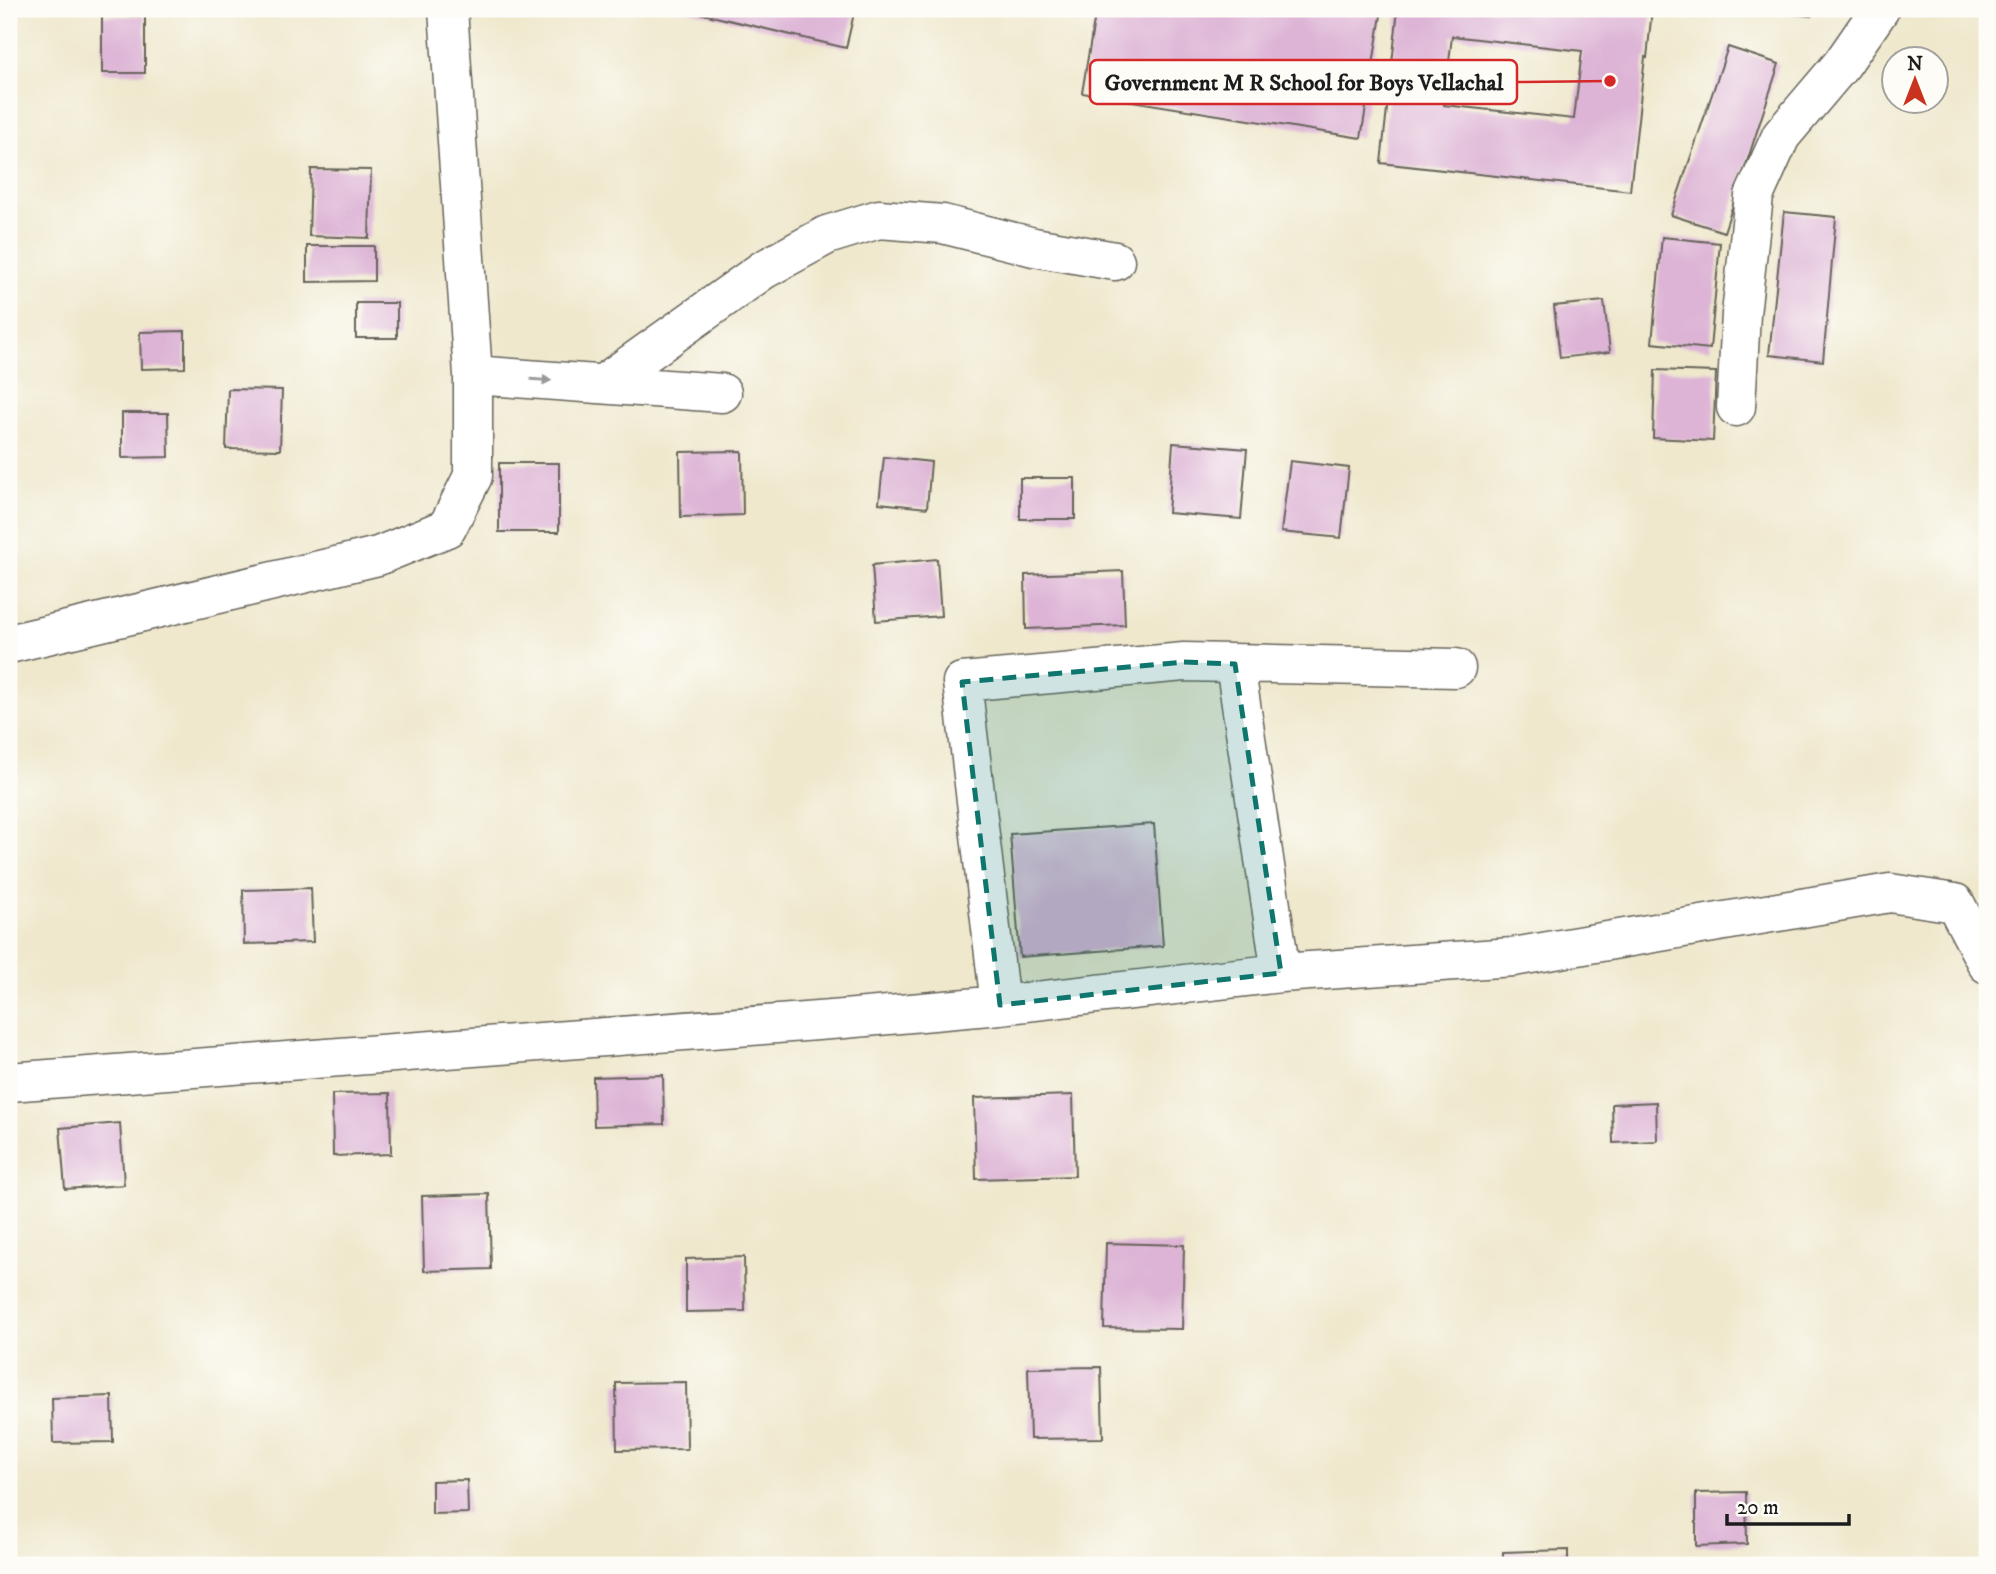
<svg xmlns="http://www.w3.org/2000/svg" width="1996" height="1574" viewBox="0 0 1996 1574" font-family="'IM FELL DW Pica',serif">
<rect width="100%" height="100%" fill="#fdfcf7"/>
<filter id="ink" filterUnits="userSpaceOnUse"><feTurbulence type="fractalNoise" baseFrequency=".0143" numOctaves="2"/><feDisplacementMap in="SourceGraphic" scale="14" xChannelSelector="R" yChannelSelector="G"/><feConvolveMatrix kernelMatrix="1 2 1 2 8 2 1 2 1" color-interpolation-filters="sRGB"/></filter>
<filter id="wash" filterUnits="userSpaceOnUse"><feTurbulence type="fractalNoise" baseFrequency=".00686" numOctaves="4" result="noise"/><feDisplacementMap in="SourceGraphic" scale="28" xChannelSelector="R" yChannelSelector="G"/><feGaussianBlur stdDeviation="1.57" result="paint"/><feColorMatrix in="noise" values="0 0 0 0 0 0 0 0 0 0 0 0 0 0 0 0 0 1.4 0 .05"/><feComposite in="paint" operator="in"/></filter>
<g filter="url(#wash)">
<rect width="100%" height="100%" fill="#efe8cd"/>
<g id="blocks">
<path fill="#ddb4d6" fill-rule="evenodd" d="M 682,9 L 855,9 L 846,48 Z
M 1096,9 L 1382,9 L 1361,138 L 1082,93 Z
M 1398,9 L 1652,9 L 1647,58 L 1645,57 L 1630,191 L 1381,163 ZM 1452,36 L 1582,51 L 1574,119 L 1444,105 Z
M 1762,9 L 1812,9 L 1811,16 L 1761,11 Z
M 102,16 L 145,16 L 145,73 L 102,73 Z
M 1728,47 L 1779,64 L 1724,232 L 1671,215 Z
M 311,169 L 371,170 L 369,238 L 309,236 Z
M 1784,212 L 1836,217 L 1823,361 L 1769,355 Z
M 1662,237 L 1720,243 L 1710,349 L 1652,343 Z
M 307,246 L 374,246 L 374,281 L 307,282 Z
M 1604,301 L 1610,352 L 1560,358 L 1554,306 Z
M 356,303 L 397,303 L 397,338 L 356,338 Z
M 185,331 L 185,368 L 141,369 L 140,332 Z
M 1655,370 L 1716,372 L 1713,441 L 1653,438 Z
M 228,389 L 282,390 L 280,450 L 226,449 Z
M 122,413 L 168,413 L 169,457 L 122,458 Z
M 1173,443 L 1247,449 L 1241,519 L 1168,513 Z
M 742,451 L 743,515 L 681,517 L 680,452 Z
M 884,457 L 931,462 L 927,508 L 879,503 Z
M 1290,461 L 1349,468 L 1341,538 L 1281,532 Z
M 499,463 L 559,463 L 559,532 L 499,532 Z
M 1020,478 L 1075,478 L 1075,519 L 1020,519 Z
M 937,559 L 941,616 L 876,621 L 872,565 Z
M 1123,571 L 1125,625 L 1026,629 L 1025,575 Z
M 1154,824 L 1163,946 L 1020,957 L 1010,834 Z
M 311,888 L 313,942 L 244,944 L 243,890 Z
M 663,1075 L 664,1124 L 594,1126 L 593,1077 Z
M 390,1093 L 391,1154 L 333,1156 L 332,1094 Z
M 1073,1095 L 1075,1176 L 976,1179 L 974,1098 Z
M 1656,1102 L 1657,1141 L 1613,1143 L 1612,1104 Z
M 120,1123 L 124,1185 L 65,1189 L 60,1128 Z
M 489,1194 L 491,1269 L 424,1271 L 422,1196 Z
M 1106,1243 L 1184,1245 L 1182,1329 L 1104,1328 Z
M 744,1257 L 745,1311 L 686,1312 L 686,1259 Z
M 1101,1367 L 1103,1438 L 1030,1439 L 1028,1368 Z
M 686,1382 L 687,1449 L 617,1450 L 616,1383 Z
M 112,1396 L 113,1442 L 53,1443 L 52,1398 Z
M 467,1480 L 468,1513 L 432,1514 L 432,1481 Z
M 1746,1492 L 1747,1544 L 1696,1546 L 1696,1493 Z
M 1568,1550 L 1568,1565 L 1503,1565 L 1503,1552 Z"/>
</g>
</g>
<g filter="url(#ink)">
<use href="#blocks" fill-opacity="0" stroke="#66635a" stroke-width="2"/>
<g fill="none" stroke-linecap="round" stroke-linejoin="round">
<defs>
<path id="minor" d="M 473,375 L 722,393
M 603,384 L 763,270 L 827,235 L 879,219 L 943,224 L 1034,247 L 1115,261
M 1736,407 L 1741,314 L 1754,196 L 1781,136 L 1842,64 L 1880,9
M 9,644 L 378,556 L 447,528 L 473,476 L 473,375 L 448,9
M 1235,664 L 1281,973
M 1000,1005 L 962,682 L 1184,662 L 1456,668
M 9,1082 L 844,1019 L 1000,1005 L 1281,973 L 1513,957 L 1890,893 L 1955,903 L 1987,964"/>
</defs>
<use href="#minor" stroke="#66635a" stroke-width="41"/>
<use href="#minor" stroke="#fff" stroke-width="38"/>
</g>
<defs><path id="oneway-solid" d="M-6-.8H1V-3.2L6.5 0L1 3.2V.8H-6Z" transform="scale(1.75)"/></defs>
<use fill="#999" href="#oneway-solid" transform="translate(541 380) rotate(4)"/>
</g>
<path fill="#0f766e" fill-opacity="0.2" stroke="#0f766e" stroke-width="5" stroke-dasharray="14 9" stroke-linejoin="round" d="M 1184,662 L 1235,664 L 1281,973 L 1000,1005 L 962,682 Z"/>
<path fill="none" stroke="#d62828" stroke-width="2.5" d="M1610 81L1517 82"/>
<circle fill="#d62828" stroke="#fdfcf7" stroke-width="2.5" cx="1610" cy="81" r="7"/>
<rect fill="#fdfcf7" stroke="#d62828" stroke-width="2.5" x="1090" y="60" width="427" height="44" rx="7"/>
<g font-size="23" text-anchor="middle" font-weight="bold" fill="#1c1c1c">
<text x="1304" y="90">Government M R School for Boys Vellachal</text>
</g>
<rect width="1996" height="1574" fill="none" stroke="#fdfcf7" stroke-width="35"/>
<g transform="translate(1915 80)"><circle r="33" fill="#fdfcf7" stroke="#a3a29f" stroke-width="2"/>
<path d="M0-5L12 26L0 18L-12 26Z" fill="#c8321e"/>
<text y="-10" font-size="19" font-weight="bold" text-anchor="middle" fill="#1c1c1c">N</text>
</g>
<path d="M1727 1514v10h122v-10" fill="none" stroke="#1c1c1c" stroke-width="3.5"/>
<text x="1737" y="1514" font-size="21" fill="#1c1c1c" stroke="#fdfcf7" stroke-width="5" paint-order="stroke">20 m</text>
</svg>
